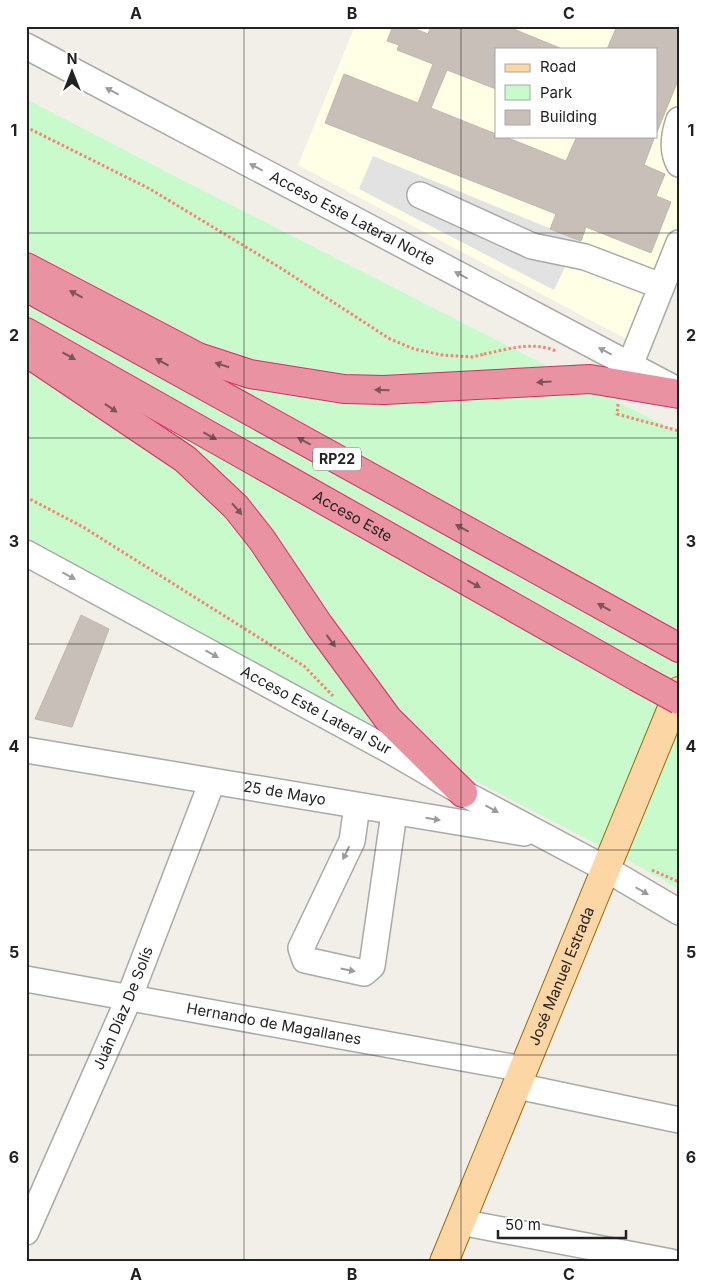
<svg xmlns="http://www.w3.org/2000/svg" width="705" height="1288" viewBox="0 0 705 1288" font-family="Inter,sans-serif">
<rect width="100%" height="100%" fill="#f2efe9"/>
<path fill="#ffffe5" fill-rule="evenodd" d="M 355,26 L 679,26 L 679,276 L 628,340 L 298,165 ZM 496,49 L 656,49 L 656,136 L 496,136 Z"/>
<path fill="#c8facc" d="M 26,99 L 188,183 L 679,433 L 679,889 L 631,862 L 26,547 Z"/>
<path fill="#e2e2e2" d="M 373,156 L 578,240 L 554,290 L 359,189 Z"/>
<path fill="#c7bfb8" stroke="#c4b6ab" d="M 393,26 L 408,26 L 428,34 L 431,26 L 506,26 L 560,48 L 496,49 L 496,89 L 447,70 L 431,108 L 496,134 L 496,136 L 503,136 L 566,161 L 577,136 L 655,136 L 644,165 L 665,174 L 656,196 L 671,202 L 651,253 L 586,227 L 581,241 L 550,229 L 556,214 L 325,123 L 344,74 L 418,103 L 433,64 L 397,50 L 399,45 L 387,41 Z
M 617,26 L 679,26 L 679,78 L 657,132 L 656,49 L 607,49 Z
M 81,615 L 109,629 L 72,727 L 35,719 Z"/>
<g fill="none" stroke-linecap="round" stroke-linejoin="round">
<defs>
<g id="minor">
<path id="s1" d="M 26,46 L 679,391"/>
<path d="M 679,120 C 674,134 672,151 679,164"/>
<path d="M 420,195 L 532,246 L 585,257 L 661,286"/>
<path d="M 630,365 L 679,243"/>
<path id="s2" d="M 26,553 L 389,750 L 463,793 L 606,869 L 679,912"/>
<path id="s3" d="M 26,750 L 524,833"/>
<path d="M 357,806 L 352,841 L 301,948 L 305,960 L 364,973 L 372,966 L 394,813"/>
<path id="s4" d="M 26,979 L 523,1069"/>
<path d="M 517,1086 L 679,1120"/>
<path d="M 460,1222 L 671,1262"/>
<path id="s5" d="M 26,1232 L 129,998 L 212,782"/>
</g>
<g id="major">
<path id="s6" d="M 444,1262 L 679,691"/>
</g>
<g id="highway">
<path d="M 26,267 L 198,357 L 250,374 L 344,389 L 384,390 L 590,379 L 679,394"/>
<path d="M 26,287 L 679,648"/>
<path id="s7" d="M 26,332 L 637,677"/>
<path d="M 26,352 L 185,459 L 236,507 L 262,540 L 319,625 L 388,719 L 463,793"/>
</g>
</defs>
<use href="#minor" stroke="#a9a9a9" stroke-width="28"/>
<use href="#major" stroke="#a06b00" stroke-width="30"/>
<use href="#highway" stroke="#dc2a67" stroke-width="30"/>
<path stroke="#fa8072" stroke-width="3" stroke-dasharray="2.5 2.5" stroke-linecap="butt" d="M 26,127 L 150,189 L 279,267 L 390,339 L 414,349 L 442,355 L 472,357 L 485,354
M 484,354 C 509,349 532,341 556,351
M 618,404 L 617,414 L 679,431
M 26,497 L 83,527 L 304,666 L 333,696
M 652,870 L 679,882"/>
<use href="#minor" stroke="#fff" stroke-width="25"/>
<use href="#major" stroke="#fcd6a4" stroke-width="28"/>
<use href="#highway" stroke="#e892a2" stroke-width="28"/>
<defs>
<path id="highway-bridge" d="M 637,677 L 679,700"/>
</defs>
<use href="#highway-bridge" stroke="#dc2a67" stroke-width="30" stroke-linecap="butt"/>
<use href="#highway-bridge" stroke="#e892a2" stroke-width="28"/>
</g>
<defs><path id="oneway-solid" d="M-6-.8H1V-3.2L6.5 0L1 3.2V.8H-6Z" transform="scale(1.25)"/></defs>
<g fill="#9c9c9c">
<use href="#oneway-solid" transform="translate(112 91) rotate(-152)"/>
<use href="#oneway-solid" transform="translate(256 167) rotate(-152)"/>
<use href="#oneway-solid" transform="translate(461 275) rotate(-152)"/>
<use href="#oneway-solid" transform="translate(605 351) rotate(-152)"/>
<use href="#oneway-solid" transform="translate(69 576) rotate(28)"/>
<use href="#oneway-solid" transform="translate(212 654) rotate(29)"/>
<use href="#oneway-solid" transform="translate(492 809) rotate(29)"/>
<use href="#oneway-solid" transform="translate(433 819) rotate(9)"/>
<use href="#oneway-solid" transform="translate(346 853) rotate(116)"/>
<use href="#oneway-solid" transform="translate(642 891) rotate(30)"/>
<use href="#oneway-solid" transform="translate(348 970) rotate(11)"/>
</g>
<g fill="#7b545c">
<use href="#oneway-solid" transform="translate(76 294) rotate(-152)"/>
<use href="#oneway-solid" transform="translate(69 356) rotate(29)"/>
<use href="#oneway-solid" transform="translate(162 362) rotate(-151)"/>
<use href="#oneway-solid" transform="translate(222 365) rotate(-162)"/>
<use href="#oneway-solid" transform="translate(544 382) rotate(177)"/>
<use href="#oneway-solid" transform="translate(382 390) rotate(-179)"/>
<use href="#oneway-solid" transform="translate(111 408) rotate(34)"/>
<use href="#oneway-solid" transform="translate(210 436) rotate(29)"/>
<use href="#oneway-solid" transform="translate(304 441) rotate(-151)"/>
<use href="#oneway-solid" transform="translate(237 509) rotate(49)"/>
<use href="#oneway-solid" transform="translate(462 528) rotate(-151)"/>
<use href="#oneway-solid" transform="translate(474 584) rotate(29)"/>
<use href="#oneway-solid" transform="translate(604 607) rotate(-151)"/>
<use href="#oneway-solid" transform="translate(331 641) rotate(54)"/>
</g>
<path fill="none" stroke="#222" stroke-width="1" stroke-opacity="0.55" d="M 244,26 L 244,1262M 461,26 L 461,1262M 26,233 L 679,233M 26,438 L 679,438M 26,644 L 679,644M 26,850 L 679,850M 26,1055 L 679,1055"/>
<g text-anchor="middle" stroke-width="5" stroke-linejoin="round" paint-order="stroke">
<rect fill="#fff" stroke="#646464" stroke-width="1" x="313" y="447.5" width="48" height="23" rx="4"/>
<g font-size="14" font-weight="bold" fill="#222">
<text x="337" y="464">RP22</text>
</g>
<g font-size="15" fill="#222" stroke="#fff">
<text dy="5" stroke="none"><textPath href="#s1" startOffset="369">Acceso Este Lateral Norte</textPath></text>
<text dy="5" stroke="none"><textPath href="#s7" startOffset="375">Acceso Este</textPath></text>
<text dy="5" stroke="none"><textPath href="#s2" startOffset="330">Acceso Este Lateral Sur</textPath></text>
<text dy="5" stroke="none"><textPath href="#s3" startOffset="262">25 de Mayo</textPath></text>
<text dy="5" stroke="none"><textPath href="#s6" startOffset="309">José Manuel Estrada</textPath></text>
<text dy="5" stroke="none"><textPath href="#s5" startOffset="244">Juán Díaz De Solís</textPath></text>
<text dy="5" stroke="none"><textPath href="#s4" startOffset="252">Hernando de Magallanes</textPath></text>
</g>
</g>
<rect width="705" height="1288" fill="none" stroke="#ffffff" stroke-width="55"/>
<rect x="495" y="48" width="162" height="90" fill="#ffffff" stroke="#a7a7a7"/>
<rect x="505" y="64" width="25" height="8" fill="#fcd6a4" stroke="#a7a7a7"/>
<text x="540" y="72" font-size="15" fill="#222222">Road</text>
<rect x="505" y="85" width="25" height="15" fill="#c8facc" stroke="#a7a7a7"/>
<text x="540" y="98" font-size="15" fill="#222222">Park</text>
<rect x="505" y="110" width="25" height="15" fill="#c7bfb8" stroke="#a7a7a7"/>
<text x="540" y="122" font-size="15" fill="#222222">Building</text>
<g transform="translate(72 72)" stroke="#ffffff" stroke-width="4" paint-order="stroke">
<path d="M0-4L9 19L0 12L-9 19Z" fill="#222222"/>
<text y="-8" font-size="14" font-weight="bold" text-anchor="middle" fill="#222222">N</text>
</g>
<path d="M498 1230v8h128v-8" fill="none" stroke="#222222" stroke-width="2.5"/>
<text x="505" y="1230" font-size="15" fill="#222222" stroke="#ffffff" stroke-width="4" paint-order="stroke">50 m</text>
<rect x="28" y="28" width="650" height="1232" fill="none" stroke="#222" stroke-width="2"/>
<g font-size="16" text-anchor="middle" font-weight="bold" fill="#222">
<text x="136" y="19">A</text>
<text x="352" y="19">B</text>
<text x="569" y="19">C</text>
<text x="14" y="136">1</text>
<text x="691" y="136">1</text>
<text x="14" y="341">2</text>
<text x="691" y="341">2</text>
<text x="14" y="547">3</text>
<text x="691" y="547">3</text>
<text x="14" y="752">4</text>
<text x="691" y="752">4</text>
<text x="14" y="958">5</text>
<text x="691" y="958">5</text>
<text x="14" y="1163">6</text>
<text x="691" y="1163">6</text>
<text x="136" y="1280">A</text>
<text x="352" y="1280">B</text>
<text x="569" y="1280">C</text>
</g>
</svg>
